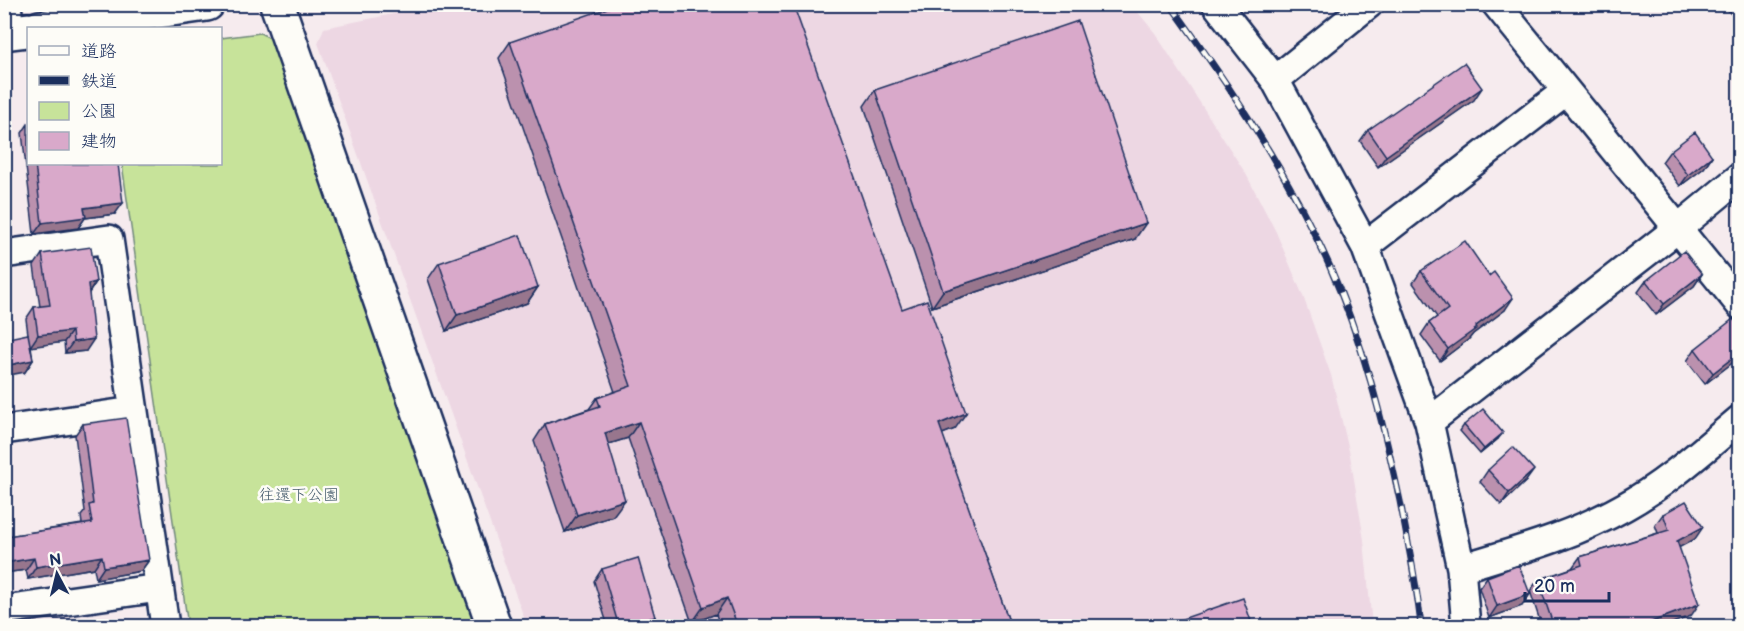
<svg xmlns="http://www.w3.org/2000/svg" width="1744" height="631" viewBox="0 0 1744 631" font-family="'Balsamiq Sans','Klee One',sans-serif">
<rect width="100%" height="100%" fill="#f6ebee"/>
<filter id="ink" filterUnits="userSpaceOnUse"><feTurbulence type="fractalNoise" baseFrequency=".0167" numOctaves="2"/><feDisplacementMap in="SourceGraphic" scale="12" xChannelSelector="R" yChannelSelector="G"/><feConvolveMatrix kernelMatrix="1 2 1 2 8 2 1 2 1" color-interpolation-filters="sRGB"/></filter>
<g filter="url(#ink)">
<path fill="#edd7e3" d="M 443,4 L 1132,5 L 1155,33 L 1246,174 L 1276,232 L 1303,296 L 1331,375 L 1350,455 L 1364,540 L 1372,626 L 527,626 L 318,43 L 324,28 Z"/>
<path fill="#c7e39a" stroke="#71897c" stroke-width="1.5" d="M 260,33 L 278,42 L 482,626 L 188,626 L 122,164 L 220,164 L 221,38 Z"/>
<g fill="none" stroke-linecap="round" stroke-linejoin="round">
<defs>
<path id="street" d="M 7,4 L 10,33
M 1216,4 L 1275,80 L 1365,246 L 1429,422 L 1461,568 L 1466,626
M 1496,4 L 1740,305
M 1275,80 L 1369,4
M 1365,246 L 1566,91
M 4,254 L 109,239 L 165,626
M 1429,422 L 1677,229 L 1740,177
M 4,430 L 133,411
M 1461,568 C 1516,551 1573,536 1624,507 C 1666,484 1703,450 1740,419
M 4,610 L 159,588"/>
<path id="secondary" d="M 277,4 L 494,626
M 39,28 L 207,4
M 4,33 L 28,30"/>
</defs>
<use href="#street" stroke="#1b2f5e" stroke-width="32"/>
<use href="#secondary" stroke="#1b2f5e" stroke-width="38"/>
<use href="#street" stroke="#fdfcf7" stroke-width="27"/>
<use href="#secondary" stroke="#fdfcf7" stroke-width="33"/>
<defs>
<path id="rail" d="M 1170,4 C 1231,88 1288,173 1330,267 C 1363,342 1383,422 1400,501 C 1408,543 1417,585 1421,626"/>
</defs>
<use href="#rail" stroke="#1b2f5e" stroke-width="7"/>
<use href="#rail" stroke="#fdfcf7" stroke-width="4.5" stroke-dasharray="14" stroke-linecap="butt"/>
</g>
<path fill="#bb91ae" stroke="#1b2f5e" stroke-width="1.5" d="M 1740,4 L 1740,24 L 1723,5 Z
M 510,42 L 902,309 L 955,429 L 942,434 L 1011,627 L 720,627 L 716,614 L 692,623 L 628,438 L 608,444 L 613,516 L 565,532 L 534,441 L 545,424 L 589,409 L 597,398 L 615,392 L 499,58 Z
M 875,90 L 1135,239 L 932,307 L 864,106 Z
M 1474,100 L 1378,167 L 1360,141 L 1368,130 Z
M 28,124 L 28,164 L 118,164 L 115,214 L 85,218 L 78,228 L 34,234 L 22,133 Z
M 1670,151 L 1712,156 L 1704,168 L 1680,186 L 1662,162 Z
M 42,254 L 96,282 L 89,293 L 86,351 L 65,353 L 64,342 L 31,346 L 33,360 L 25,372 L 28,334 L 26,319 L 34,307 L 40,307 L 34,266 Z
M 439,263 L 538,287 L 527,303 L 446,331 L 428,279 Z
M 1421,271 L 1505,310 L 1473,334 L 1469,339 L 1440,361 L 1421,335 L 1429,323 L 1437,317 L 1413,283 Z
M 1702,274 L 1694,286 L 1656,315 L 1638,292 L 1646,281 Z
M 1740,327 L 1740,357 L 1705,384 L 1687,361 L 1695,349 Z
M 83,424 L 149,560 L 141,571 L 96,579 L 94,568 L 28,579 L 26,570 L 4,573 L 4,515 L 8,536 L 82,524 L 81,516 L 85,511 L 75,435 Z
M 1464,425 L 1498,439 L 1480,454 L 1460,431 Z
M 1488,470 L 1526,481 L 1501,505 L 1480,482 Z
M 1663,514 L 1695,539 L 1679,547 L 1691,616 L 1662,627 L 1542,627 L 1530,591 L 1538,580 L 1572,568 L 1580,557 L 1658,533 L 1655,525 Z
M 602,569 L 655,617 L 648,627 L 608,627 L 594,581 Z
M 1487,577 L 1530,594 L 1522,606 L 1489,618 L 1479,588 Z"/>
<path fill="#98768d" stroke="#1b2f5e" stroke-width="1.5" d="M 1482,88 L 1474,100 L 1378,167 L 1386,156 Z
M 1712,156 L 1704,168 L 1680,186 L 1688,175 Z
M 123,203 L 115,214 L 85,218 L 78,228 L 34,234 L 42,223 L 84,208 Z
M 1146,223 L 1135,239 L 932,307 L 943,291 Z
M 1702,274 L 1694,286 L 1656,315 L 1664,304 Z
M 96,282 L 88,294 L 88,284 Z
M 538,287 L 527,303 L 446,331 L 457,315 Z
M 1513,298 L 1505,310 L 1473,334 L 1469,339 L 1440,361 L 1448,349 L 1476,326 Z
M 72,331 L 64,342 L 30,347 L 38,335 Z
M 94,339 L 86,351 L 65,353 L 73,342 Z
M 1740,352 L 1740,357 L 1705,384 L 1713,373 Z
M 33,360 L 25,372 L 4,376 L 4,366 Z
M 966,413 L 955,429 L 927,440 L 939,424 Z
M 639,422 L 628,438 L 593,449 L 605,433 Z
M 1503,433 L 1498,439 L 1480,454 L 1484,449 Z
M 1534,470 L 1526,481 L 1501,505 L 1509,493 Z
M 625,500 L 613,516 L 565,532 L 577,515 Z
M 1703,527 L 1695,539 L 1669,553 L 1677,541 Z
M 102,556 L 94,568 L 28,579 L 36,567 Z
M 34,558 L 26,570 L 4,573 L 4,563 Z
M 149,560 L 141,571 L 96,579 L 104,567 Z
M 1530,594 L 1522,606 L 1489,618 L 1497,606 Z
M 727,598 L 716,614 L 692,623 L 703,607 Z
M 1699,604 L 1691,616 L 1662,627 L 1642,627 L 1643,625 Z
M 655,617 L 648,627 L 622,627 Z"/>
<path fill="#d9a9ca" stroke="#1b2f5e" stroke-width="1.5" d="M 619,4 L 793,4 L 902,309 L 927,300 L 966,413 L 939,424 L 1011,627 L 738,627 L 727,598 L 703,607 L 639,422 L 605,433 L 625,500 L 577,515 L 545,424 L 600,406 L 597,398 L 631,386 L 510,42 Z
M 1078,21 L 1146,223 L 943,291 L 875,90 Z
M 1464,63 L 1482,88 L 1386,156 L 1368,130 Z
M 1695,132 L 1712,156 L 1688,175 L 1670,151 Z
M 35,164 L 118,164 L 123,203 L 84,208 L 86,217 L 42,223 Z
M 520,235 L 538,287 L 457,315 L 439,263 Z
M 1465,241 L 1489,276 L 1494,272 L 1513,298 L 1476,326 L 1477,328 L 1448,349 L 1429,323 L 1448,309 L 1421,271 Z
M 91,247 L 96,282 L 88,284 L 94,339 L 73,342 L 72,331 L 38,335 L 34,307 L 50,305 L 42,254 Z
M 1684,251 L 1702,274 L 1664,304 L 1646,281 Z
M 1733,319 L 1740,327 L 1740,352 L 1713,373 L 1695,349 Z
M 28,334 L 33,360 L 4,366 L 4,339 Z
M 1483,409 L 1503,433 L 1484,449 L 1464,425 Z
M 126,418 L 149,560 L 104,567 L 102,556 L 36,567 L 34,558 L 4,563 L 4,515 L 8,536 L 92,523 L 89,505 L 93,504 L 83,424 Z
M 1513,447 L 1534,470 L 1509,493 L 1488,470 Z
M 1686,501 L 1703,527 L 1677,541 L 1699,604 L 1643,625 L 1643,627 L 1554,627 L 1538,580 L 1582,565 L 1580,557 L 1669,530 L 1663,514 Z
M 638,558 L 655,617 L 619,627 L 602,569 Z
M 1519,565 L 1530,594 L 1497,606 L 1487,577 Z
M 1243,598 L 1253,627 L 1162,627 L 1162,626 Z
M 66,622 L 66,627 L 39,627 Z"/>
</g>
<g text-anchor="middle" stroke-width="5" stroke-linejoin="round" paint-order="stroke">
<g font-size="16" fill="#465c6d" stroke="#fdfcf7">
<text x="299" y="500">往還下公園</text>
</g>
</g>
<rect width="1744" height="631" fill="none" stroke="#fdfcf7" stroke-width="24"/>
<rect x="12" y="12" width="1720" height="607" fill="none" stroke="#1b2f5e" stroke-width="2" filter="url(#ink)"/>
<rect x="27" y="27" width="195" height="138" fill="#fdfcf7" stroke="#a3aaba" stroke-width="1.5"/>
<rect x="39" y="46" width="30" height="9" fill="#fdfcf7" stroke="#a3aaba" stroke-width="1.5"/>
<text x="81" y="57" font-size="18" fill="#1b2f5e">道路</text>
<rect x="39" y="76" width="30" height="9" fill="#1b2f5e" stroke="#a3aaba" stroke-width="1.5"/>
<text x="81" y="87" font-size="18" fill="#1b2f5e">鉄道</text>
<rect x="39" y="102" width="30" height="18" fill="#c7e39a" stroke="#a3aaba" stroke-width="1.5"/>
<text x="81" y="117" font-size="18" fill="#1b2f5e">公園</text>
<rect x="39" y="132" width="30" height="18" fill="#d9a9ca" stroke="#a3aaba" stroke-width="1.5"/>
<text x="81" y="147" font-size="18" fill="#1b2f5e">建物</text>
<g transform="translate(57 574) rotate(353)" stroke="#fdfcf7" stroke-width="4.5" paint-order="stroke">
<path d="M0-4.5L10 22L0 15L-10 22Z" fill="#1b2f5e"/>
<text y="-9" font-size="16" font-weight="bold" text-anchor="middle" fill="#1b2f5e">N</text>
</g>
<path d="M1525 592v9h84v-9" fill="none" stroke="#1b2f5e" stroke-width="3"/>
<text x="1534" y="592" font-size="18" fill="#1b2f5e" stroke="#fdfcf7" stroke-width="4.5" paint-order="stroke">20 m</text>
</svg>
